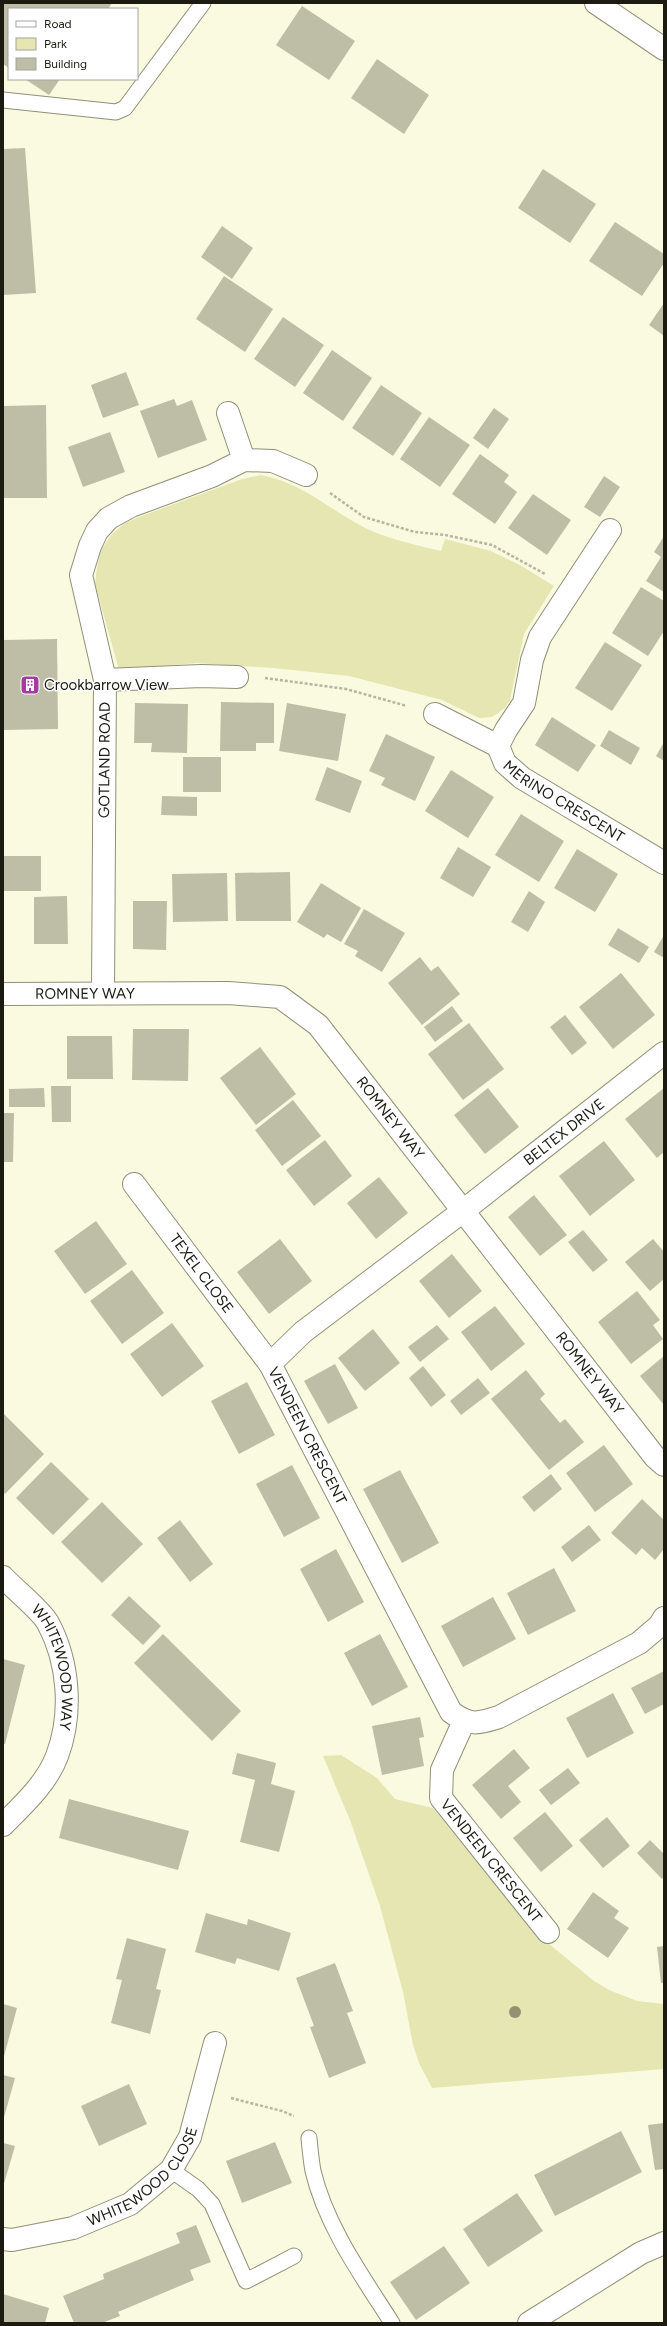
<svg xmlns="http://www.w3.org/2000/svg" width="667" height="2326" viewBox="0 0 667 2326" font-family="Figtree,sans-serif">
<rect width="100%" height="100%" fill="#fafae0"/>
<path fill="#e6e6b2" d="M 261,475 C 299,482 324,505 356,523 C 382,538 412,544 441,551 L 445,539 L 491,551 L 520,565 L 554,586 L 524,634 L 510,700 L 505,708 L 492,717 L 479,718 L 442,700 L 349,676 L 273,668 L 197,663 L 119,670 L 95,584 L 97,567 L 101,550 L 112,534 L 125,523 L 139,517 L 242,479 Z
M 341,1755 L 377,1778 L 395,1799 L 433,1808 L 531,1929 L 594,1981 L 609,1990 L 637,2001 L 664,2004 L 664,2069 L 432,2088 L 419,2063 L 413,2045 L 403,1992 L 380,1906 L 350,1820 L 323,1756 Z"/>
<path fill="#bdbea5" d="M 3,3 L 112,3 L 108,9 L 9,9 L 9,68 L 3,64 Z
M 302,6 L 355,41 L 329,80 L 276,45 Z
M 377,59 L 429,95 L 404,134 L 351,98 Z
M 25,79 L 60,79 L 49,95 Z
M 25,148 L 36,293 L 3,295 L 3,149 Z
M 543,169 L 596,204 L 570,243 L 518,208 Z
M 615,222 L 664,254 L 664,263 L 642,296 L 589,261 Z
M 222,226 L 253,248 L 232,279 L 201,257 Z
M 224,276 L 273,309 L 245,352 L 196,319 Z
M 664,303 L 664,336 L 649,325 Z
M 283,317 L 324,345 L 295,387 L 254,359 Z
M 332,350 L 372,378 L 343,421 L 303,393 Z
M 126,372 L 139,405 L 103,418 L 91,385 Z
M 381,385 L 422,413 L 393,456 L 352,428 Z
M 174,399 L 177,406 L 192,400 L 207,440 L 158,458 L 140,411 Z
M 46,405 L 47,498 L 3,498 L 3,406 Z
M 494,408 L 509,419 L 488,449 L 473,438 Z
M 429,417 L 470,445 L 440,487 L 400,459 Z
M 110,432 L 125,472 L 83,487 L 68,447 Z
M 480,454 L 509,475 L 504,482 L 517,492 L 495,524 L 452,494 Z
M 604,476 L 620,487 L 600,517 L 584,507 Z
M 533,494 L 571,520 L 547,555 L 508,528 Z
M 664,536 L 664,592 L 646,581 L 661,557 L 654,552 Z
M 641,587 L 664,601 L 664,631 L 648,656 L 612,633 Z
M 57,639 L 58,729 L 3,730 L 3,640 Z
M 605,642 L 642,665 L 612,711 L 575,688 Z
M 221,702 L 274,703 L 274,743 L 256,743 L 256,751 L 220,751 Z
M 135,703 L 188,704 L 187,753 L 151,752 L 152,743 L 134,743 Z
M 287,703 L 346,714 L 338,761 L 279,751 Z
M 552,717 L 596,745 L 578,772 L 535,745 Z
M 609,730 L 640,748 L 631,765 L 600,746 Z
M 386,734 L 435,757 L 415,801 L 381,785 L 385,778 L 369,771 Z
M 664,742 L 664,761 L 656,756 Z
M 183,757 L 221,757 L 221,792 L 183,792 Z
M 327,767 L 362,781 L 350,813 L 315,800 Z
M 451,770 L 494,797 L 468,838 L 425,811 Z
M 162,796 L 197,797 L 197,816 L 161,815 Z
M 521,814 L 564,841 L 539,882 L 495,855 Z
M 458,847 L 491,867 L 473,897 L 440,878 Z
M 577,849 L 618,874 L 595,912 L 554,888 Z
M 3,856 L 41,856 L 41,891 L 3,891 Z
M 290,872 L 291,921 L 236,921 L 235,873 Z
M 227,873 L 228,921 L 173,922 L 172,874 Z
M 321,883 L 361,908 L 341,942 L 327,934 L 324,938 L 297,922 Z
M 529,891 L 545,902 L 528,932 L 511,922 Z
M 67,896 L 68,944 L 34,944 L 34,897 Z
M 133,901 L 167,901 L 166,950 L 133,949 Z
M 364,909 L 405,933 L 382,972 L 355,956 L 358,951 L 344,944 Z
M 618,928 L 649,947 L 639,963 L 608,945 Z
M 664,935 L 664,958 L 654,952 Z
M 420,957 L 431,971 L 438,966 L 460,994 L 422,1025 L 388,983 Z
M 621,973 L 655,1015 L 613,1049 L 579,1007 Z
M 452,1006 L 463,1021 L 435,1042 L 424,1027 Z
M 565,1015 L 587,1043 L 572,1055 L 550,1027 Z
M 469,1023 L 504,1069 L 463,1100 L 428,1054 Z
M 133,1029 L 189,1029 L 188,1081 L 132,1080 Z
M 67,1036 L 112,1036 L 113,1079 L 67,1079 Z
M 260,1047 L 296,1094 L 256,1125 L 220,1078 Z
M 51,1086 L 71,1086 L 71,1122 L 52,1122 Z
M 44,1088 L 45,1107 L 9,1107 L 9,1089 Z
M 488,1088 L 519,1127 L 485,1154 L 454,1115 Z
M 664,1088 L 664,1152 L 657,1158 L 625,1119 Z
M 293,1100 L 321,1136 L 282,1166 L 255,1130 Z
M 3,1113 L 14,1113 L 13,1162 L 3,1162 Z
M 325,1140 L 352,1176 L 314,1206 L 286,1170 Z
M 604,1141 L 635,1180 L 590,1216 L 559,1176 Z
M 379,1177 L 408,1213 L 376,1239 L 347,1203 Z
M 534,1195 L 567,1235 L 540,1256 L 508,1217 Z
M 96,1221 L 127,1264 L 85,1294 L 54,1251 Z
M 583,1230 L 608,1260 L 593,1272 L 568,1242 Z
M 280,1239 L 312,1281 L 269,1314 L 237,1272 Z
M 653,1239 L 664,1252 L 664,1279 L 650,1291 L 625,1262 Z
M 452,1254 L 482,1291 L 449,1318 L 419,1281 Z
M 132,1270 L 164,1313 L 122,1344 L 90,1301 Z
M 637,1291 L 660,1320 L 653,1325 L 663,1339 L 631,1364 L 598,1322 Z
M 495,1306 L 525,1344 L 491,1371 L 461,1332 Z
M 172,1323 L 204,1366 L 162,1397 L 130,1354 Z
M 437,1325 L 449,1339 L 420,1362 L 408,1347 Z
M 373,1329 L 400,1363 L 365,1391 L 338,1358 Z
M 664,1356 L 664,1405 L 640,1376 Z
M 335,1364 L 358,1408 L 328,1424 L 304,1381 Z
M 423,1366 L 446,1395 L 431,1407 L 409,1378 Z
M 526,1370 L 545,1394 L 540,1399 L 560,1423 L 565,1419 L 584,1442 L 549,1470 L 491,1399 Z
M 478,1378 L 490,1393 L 461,1415 L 450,1401 Z
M 247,1382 L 275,1435 L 239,1454 L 211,1401 Z
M 3,1413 L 44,1454 L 5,1494 L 3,1492 Z
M 604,1445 L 633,1484 L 595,1512 L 566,1473 Z
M 51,1462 L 89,1499 L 53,1535 L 16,1498 Z
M 292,1465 L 320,1518 L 284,1537 L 256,1484 Z
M 400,1470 L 439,1543 L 402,1563 L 363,1489 Z
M 551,1474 L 562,1489 L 534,1512 L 522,1497 Z
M 642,1499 L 664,1520 L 664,1549 L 655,1560 L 642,1548 L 636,1555 L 611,1533 Z
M 102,1502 L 143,1544 L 102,1583 L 61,1542 Z
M 180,1520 L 213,1564 L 190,1582 L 157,1538 Z
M 589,1525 L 601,1540 L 572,1562 L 561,1547 Z
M 336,1549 L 364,1602 L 328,1622 L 300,1569 Z
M 554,1568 L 576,1611 L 528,1635 L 507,1593 Z
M 129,1596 L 161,1626 L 143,1645 L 111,1615 Z
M 493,1597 L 516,1639 L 463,1667 L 441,1626 Z
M 163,1634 L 241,1711 L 212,1741 L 134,1663 Z
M 380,1634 L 408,1687 L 372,1706 L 344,1653 Z
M 3,1659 L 25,1665 L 5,1744 L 3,1744 Z
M 664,1671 L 664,1704 L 645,1714 L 631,1688 Z
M 613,1693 L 634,1733 L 587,1758 L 566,1718 Z
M 420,1717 L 424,1737 L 419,1738 L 424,1766 L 382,1775 L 372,1726 Z
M 514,1749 L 530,1768 L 508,1786 L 521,1802 L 501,1819 L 472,1785 Z
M 237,1753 L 276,1763 L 271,1784 L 295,1791 L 279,1852 L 240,1842 L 255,1780 L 232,1774 Z
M 568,1768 L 580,1783 L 551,1805 L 539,1790 Z
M 69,1799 L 189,1831 L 178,1870 L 59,1838 Z
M 545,1812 L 573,1846 L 541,1872 L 513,1838 Z
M 607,1817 L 630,1846 L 603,1868 L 579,1840 Z
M 650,1840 L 664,1854 L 664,1877 L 662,1879 L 637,1853 Z
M 593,1892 L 619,1911 L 614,1918 L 629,1928 L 608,1958 L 567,1929 Z
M 206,1913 L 247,1925 L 248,1919 L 291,1933 L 279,1971 L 237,1958 L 235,1964 L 195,1952 Z
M 127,1938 L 166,1949 L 156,1989 L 161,1990 L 150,2034 L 111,2023 L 122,1980 L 116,1979 Z
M 664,1946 L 664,1983 L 661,1983 L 657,1947 Z
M 335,1963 L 353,2011 L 347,2013 L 366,2063 L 329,2078 L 310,2027 L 314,2026 L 296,1978 Z
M 3,2004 L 17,2008 L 3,2060 Z
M 3,2075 L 15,2078 L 3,2121 Z
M 129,2084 L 147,2124 L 99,2146 L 81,2106 Z
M 664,2123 L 664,2169 L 655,2170 L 648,2125 Z
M 621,2131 L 642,2172 L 555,2216 L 534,2175 Z
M 275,2142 L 292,2183 L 242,2203 L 226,2161 Z
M 3,2143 L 15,2146 L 3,2187 Z
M 517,2193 L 543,2231 L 488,2267 L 463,2229 Z
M 196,2225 L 211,2262 L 190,2270 L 194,2280 L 118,2312 L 120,2316 L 102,2323 L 74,2323 L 63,2296 L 104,2279 L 103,2274 L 180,2243 L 176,2233 Z
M 444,2246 L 470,2283 L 416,2320 L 390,2282 Z
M 3,2294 L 49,2308 L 45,2323 L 3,2323 Z"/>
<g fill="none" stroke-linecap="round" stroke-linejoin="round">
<defs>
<path id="service" d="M 3,100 L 116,112 L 125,108 L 203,3
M 309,2138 C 310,2149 311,2160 313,2171 C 326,2226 362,2276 392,2323
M 171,2170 L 198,2189 L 212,2204 L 246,2281 L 294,2256"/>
<g id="minor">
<path d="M 596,3 L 664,49"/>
<path d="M 228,413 L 244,460"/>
<path id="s1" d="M 610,530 L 540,637 L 532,660 L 524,703 L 506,730 L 498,746 L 505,763 L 522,778 L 664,863"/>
<path d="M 105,680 L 201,676 L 237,677"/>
<path d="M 435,714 L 498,746"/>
<path id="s2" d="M 103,993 L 105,680 L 81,575 L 90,546 L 97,531 L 109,518 L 131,506 L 212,476 L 244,460 L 273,461 L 306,475"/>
<path id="s3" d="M 3,994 L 228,993 L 280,997 L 318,1025 L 655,1457 L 664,1465"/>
<path id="s4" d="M 664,1053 L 463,1211 L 303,1332 L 270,1364 L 451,1712 C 470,1726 477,1724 499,1717 L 639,1643 L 659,1626 L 664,1618"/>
<path id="s5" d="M 134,1184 L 270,1364"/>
<path id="s6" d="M 3,1577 C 14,1589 41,1610 48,1623 C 69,1662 73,1714 57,1756 C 47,1783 23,1805 3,1825"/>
<path id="s7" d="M 464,1721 L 442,1770 L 441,1798 L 548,1932"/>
<path id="s8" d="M 3,2239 L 12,2240 L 73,2228 L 130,2204 L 171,2170 L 190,2137 L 215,2043"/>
<path d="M 529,2323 L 641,2253 L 664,2243"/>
</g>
</defs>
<use href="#service" stroke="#909079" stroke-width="17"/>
<use href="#minor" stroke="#909079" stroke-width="24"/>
<path stroke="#b5b5a0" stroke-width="2.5" stroke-dasharray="3 2" stroke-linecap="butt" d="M 330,493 L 364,517 L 415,532 L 445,535 L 492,545 L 545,574
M 265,678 L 346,689 L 407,706
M 231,2098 L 282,2111 L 294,2116"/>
<use href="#service" stroke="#fff" stroke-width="15"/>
<use href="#minor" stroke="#fff" stroke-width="22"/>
</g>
<circle fill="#929272" cx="515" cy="2012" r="6"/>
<defs>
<symbol id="building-square" viewBox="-11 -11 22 22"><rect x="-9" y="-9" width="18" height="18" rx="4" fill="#a33c9f" stroke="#fff"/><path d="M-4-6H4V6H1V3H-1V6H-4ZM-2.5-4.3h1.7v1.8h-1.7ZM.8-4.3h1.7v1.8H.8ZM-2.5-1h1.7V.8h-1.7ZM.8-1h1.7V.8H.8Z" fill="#fff"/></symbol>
</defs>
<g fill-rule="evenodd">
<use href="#building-square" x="19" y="674" width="22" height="22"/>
</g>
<g text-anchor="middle" stroke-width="3" stroke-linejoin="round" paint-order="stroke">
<g font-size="15" fill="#1b1b12" stroke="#fff" text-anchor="start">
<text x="44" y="690">Crookbarrow View</text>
</g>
<g font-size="15" fill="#1b1b12" stroke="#fff">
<text dy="5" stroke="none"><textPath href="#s2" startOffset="233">GOTLAND ROAD</textPath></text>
<text dy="5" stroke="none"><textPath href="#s1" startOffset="335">MERINO CRESCENT</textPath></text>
<text dy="5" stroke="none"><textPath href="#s3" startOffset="82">ROMNEY WAY</textPath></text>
<text dy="5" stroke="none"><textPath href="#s3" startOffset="442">ROMNEY WAY</textPath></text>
<text transform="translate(564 1132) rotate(-38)" y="5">BELTEX DRIVE</text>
<text dy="5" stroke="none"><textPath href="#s5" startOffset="112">TEXEL CLOSE</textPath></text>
<text dy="5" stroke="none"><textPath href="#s3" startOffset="766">ROMNEY WAY</textPath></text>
<text dy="5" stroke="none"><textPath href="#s4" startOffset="583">VENDEEN CRESCENT</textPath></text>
<text dy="5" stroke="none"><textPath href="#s6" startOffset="109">WHITEWOOD WAY</textPath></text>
<text dy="5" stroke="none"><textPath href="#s7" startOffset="162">VENDEEN CRESCENT</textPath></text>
<text dy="5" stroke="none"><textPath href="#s8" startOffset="161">WHITEWOOD CLOSE</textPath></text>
</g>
</g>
<rect width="667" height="2326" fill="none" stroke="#1b1b12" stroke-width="8"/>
<rect x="8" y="8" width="130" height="72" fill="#ffffff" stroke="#a4a4a0"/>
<rect x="16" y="21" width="20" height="6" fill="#ffffff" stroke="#a4a4a0"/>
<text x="44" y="28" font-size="12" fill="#1b1b12">Road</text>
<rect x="16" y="38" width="20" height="12" fill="#e6e6b2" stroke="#a4a4a0"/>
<text x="44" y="48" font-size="12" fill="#1b1b12">Park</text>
<rect x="16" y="58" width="20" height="12" fill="#bdbea5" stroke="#a4a4a0"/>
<text x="44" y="68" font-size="12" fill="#1b1b12">Building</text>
</svg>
